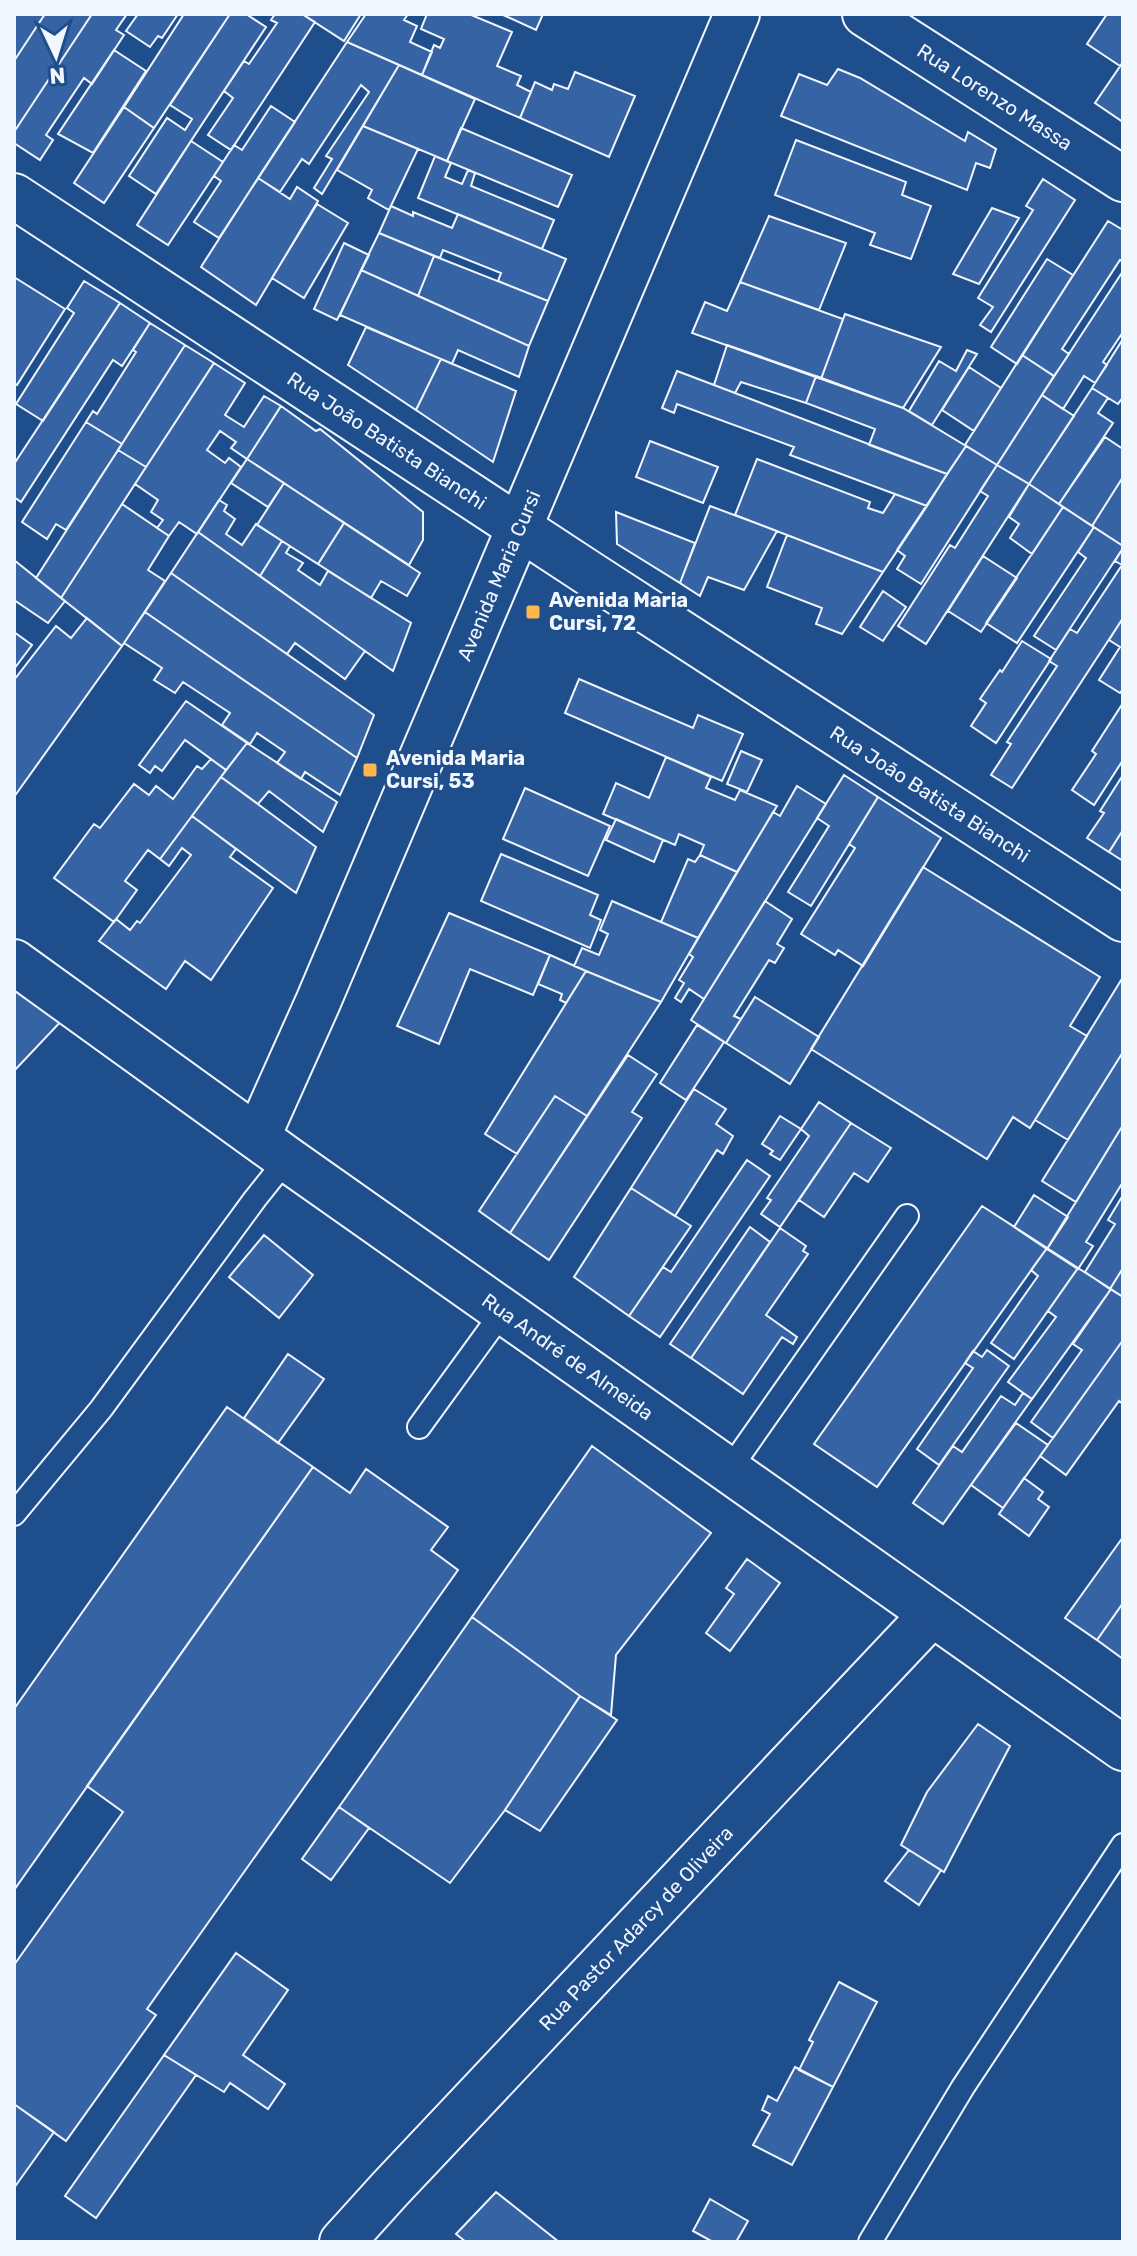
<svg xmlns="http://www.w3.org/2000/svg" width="1137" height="2256" viewBox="0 0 1137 2256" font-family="Rubik,sans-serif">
<rect width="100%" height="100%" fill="#1f4e8c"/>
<path fill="#3563a3" stroke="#f2f6ff" stroke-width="2" d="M 14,14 L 45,14 L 14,61 Z
M 45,14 L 92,14 L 14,132 L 14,61 Z
M 92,14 L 127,14 L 116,30 L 124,35 L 92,84 L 84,78 L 46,135 L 53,140 L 40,160 L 14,143 L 14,132 Z
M 138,14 L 178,14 L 162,38 L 158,36 L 150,47 L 126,31 Z
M 184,14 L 230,14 L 154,128 L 124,107 Z
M 230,14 L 246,14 L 266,27 L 156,194 L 129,176 L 167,118 L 185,130 L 192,119 L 170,105 Z
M 275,14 L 302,14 L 315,22 L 231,150 L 208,135 L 233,98 L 224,91 L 244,61 L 249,64 L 277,23 L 271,20 Z
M 302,14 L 361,14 L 344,41 Z
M 366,14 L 408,14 L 404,20 L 417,26 L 410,42 L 432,52 L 422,75 L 347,42 Z
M 427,14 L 469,14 L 512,32 L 497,66 L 521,76 L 517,85 L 531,92 L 520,118 L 422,75 L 434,45 L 440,48 L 444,39 L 421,29 Z
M 501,14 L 543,14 L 536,30 Z
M 1107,14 L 1123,14 L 1123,62 L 1120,66 L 1087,44 Z
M 347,42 L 399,65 L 322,194 L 314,188 L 332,159 L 326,156 L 369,92 L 361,85 L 309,164 L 302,159 L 280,192 L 258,178 Z
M 114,50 L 146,71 L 93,153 L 58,134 Z
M 1123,62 L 1123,122 L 1095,103 Z
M 399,65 L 475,99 L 447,161 L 363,126 Z
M 838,69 L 860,78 L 965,141 L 968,132 L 996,149 L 990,168 L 976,163 L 967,190 L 781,116 L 799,74 L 827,85 Z
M 575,72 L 635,96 L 609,157 L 520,118 L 535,82 L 552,90 L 554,84 L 568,89 Z
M 271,106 L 295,122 L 219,238 L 194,222 L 221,181 L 214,176 L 223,162 L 234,145 L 242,150 Z
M 124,107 L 154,128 L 104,203 L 74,183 Z
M 363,126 L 418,149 L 389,210 L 368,198 L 372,190 L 337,170 Z
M 461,128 L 572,175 L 558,207 L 447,161 Z
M 796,140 L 906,182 L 902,195 L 931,206 L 911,259 L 870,245 L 875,233 L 775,195 Z
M 191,141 L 223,162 L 168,245 L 137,225 Z
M 435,156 L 451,163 L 445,177 L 462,184 L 468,170 L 475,173 L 471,186 L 554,220 L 542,249 L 418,198 Z
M 258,178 L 290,199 L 297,187 L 318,201 L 256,305 L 201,267 Z
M 1043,179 L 1075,200 L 991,332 L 980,325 L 993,307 L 978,298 L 1033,210 L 1026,206 Z
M 317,204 L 348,223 L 304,298 L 272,278 Z
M 391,206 L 413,216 L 413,212 L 452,228 L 458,214 L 566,259 L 548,301 L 498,281 L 501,273 L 443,250 L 440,258 L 379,233 Z
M 992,208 L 1019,218 L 979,284 L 953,274 Z
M 769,216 L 846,243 L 819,310 L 740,282 Z
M 1108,221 L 1123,230 L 1123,262 L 1120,260 L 1062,349 L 1069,354 L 1054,376 L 1022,355 Z
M 379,233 L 434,256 L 418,296 L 361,270 Z
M 344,243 L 369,255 L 337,320 L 314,309 Z
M 434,256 L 548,301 L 529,346 L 418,296 Z
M 1047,259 L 1073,275 L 1017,364 L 991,347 Z
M 361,270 L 529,346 L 519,377 L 458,350 L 452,364 L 340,315 Z
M 1123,271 L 1123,332 L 1103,362 L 1107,365 L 1095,383 L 1084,376 L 1063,409 L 1042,395 Z
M 14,277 L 65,309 L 17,385 L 14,383 Z
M 84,281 L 120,303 L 43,421 L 16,404 L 74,313 L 67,308 Z
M 740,282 L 843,319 L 821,379 L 692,333 L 705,302 L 727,311 Z
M 120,303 L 150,323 L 122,366 L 113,360 L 21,502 L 14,497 L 14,464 Z
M 845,314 L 941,347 L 903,408 L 821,379 Z
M 150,323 L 185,345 L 122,444 L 86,422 L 93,411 L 97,414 L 136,352 L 133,350 Z
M 366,327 L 441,359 L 416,410 L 348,365 Z
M 1123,339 L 1123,397 L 1118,404 L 1092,388 Z
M 185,345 L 214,363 L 146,467 L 118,450 Z
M 727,345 L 816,376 L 806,403 L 741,382 L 735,393 L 714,385 Z
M 967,350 L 977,354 L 932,425 L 909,411 L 939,361 L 956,371 Z
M 1022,355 L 1054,376 L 997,465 L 965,445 Z
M 441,359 L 516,391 L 493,462 L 416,410 Z
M 214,363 L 245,383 L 225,415 L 244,427 L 264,396 L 281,406 L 247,459 L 231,448 L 236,442 L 220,431 L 207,450 L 225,463 L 229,458 L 241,467 L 197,534 L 179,522 L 169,536 L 157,528 L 163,520 L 151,512 L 158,500 L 135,484 Z
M 969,367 L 1001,388 L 974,431 L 942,410 Z
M 677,371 L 714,385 L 947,474 L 927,506 L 790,455 L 794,447 L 677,404 L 674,413 L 662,408 Z
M 816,376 L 903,408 L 966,446 L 947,474 L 869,445 L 875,429 L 806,403 Z
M 1092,388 L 1108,398 L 1098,413 L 1113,423 L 1059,504 L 1029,484 Z
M 1042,395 L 1074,416 L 1029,484 L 997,465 Z
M 281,406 L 316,431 L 320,429 L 423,512 L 423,540 L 409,565 L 247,459 Z
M 86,422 L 122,444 L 66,530 L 56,524 L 47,539 L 22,522 Z
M 1105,437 L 1123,449 L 1123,477 L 1092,526 L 1059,504 Z
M 650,441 L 718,467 L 703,503 L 636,477 Z
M 966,446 L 997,465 L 921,584 L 897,569 L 905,556 L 897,550 Z
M 118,450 L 146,467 L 61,598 L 36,578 Z
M 247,459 L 284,483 L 268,507 L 231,483 Z
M 757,459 L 870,502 L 868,508 L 883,513 L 895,494 L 927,506 L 883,572 L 735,515 Z
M 997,465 L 1029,484 L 926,644 L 898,626 L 950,545 L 955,548 L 988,496 L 980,491 Z
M 1123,477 L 1123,546 L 1092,526 Z
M 284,483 L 344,523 L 318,564 L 257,525 Z
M 1029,484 L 1063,507 L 1032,554 L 1010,538 L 1019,524 L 1009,517 Z
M 219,500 L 227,505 L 224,511 L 235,519 L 226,534 L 242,545 L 256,524 L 282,541 L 260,576 L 198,532 Z
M 122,504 L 169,536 L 148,570 L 165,581 L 122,646 L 61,598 Z
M 710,506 L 777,531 L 744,590 L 708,577 L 700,596 L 680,583 Z
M 1063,507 L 1094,527 L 1017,643 L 986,623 Z
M 616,512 L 695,543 L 680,583 L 617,544 Z
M 344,523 L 420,573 L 407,596 L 381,581 L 371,598 L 318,564 Z
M 1094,527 L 1123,546 L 1123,548 L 1056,650 L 1034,636 L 1086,558 L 1078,552 Z
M 198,532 L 365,651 L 345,679 L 295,643 L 287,654 L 171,573 Z
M 787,535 L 883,572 L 842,634 L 816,624 L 822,608 L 767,587 Z
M 282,541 L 290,546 L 286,553 L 303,563 L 298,570 L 320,585 L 328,571 L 411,623 L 393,671 L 260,576 Z
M 1123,548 L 1123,618 L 1012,788 L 991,775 L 1011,744 L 1007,742 L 1057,666 L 1049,661 L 1070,629 L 1077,633 L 1122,565 L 1115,561 Z
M 983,556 L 1017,578 L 981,632 L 948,611 Z
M 14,560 L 65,601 L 48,623 L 14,600 Z
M 171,573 L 374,715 L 357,758 L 145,612 Z
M 883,591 L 906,607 L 883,641 L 860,627 Z
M 145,612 L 357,758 L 340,795 L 305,772 L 301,779 L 277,763 L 285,752 L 257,733 L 250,744 L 222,725 L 230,713 L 183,682 L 175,693 L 154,680 L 162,668 L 124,643 Z
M 87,618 L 122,646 L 14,797 L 14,680 L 56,626 L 71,638 Z
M 1123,618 L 1123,689 L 1120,693 L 1099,680 L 1120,647 L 1109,640 Z
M 14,632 L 32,645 L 14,669 Z
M 1022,641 L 1051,659 L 996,743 L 971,726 L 986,703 L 980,699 L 1000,670 L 1002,672 Z
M 579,679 L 693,728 L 698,715 L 743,734 L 722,781 L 565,713 Z
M 186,701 L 247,743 L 226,770 L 185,740 L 162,771 L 155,766 L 150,773 L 139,765 Z
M 1123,703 L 1123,760 L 1094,805 L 1072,790 L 1096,754 L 1092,751 Z
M 247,743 L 337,802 L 323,832 L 269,791 L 258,804 L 221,777 Z
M 741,751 L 762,760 L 747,792 L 727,784 Z
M 666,757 L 711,777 L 706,788 L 735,800 L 740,790 L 777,806 L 737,872 L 700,855 L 704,845 L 679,834 L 675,845 L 603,814 L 616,783 L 649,798 Z
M 211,759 L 226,770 L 160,859 L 148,850 L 125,881 L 137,890 L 114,922 L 54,878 L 94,824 L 100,828 L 134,784 L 149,795 L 156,786 L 173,799 L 197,766 L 202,769 Z
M 844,775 L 878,797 L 811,906 L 788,892 L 829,826 L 817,818 Z
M 1123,775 L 1123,830 L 1109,852 L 1087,838 L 1104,813 L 1100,811 Z
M 221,777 L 316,847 L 296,893 L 192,816 Z
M 797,786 L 826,804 L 704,999 L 689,989 L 681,1002 L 675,998 L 684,983 L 679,980 L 693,957 L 689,954 L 773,812 L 780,816 Z
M 525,788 L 610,826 L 588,876 L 503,839 Z
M 878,797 L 941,838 L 863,966 L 838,950 L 835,955 L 801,934 L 855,848 L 849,844 Z
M 192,816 L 236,849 L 230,857 L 273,888 L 211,980 L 185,961 L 166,989 L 99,941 L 116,919 L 130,930 L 137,921 L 140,923 L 191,855 L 182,848 L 169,866 L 160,859 Z
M 616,819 L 663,840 L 654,862 L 606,840 Z
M 1123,830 L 1123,861 L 1109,852 Z
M 501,854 L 598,895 L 590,915 L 601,920 L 590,948 L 481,901 Z
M 700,855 L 737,872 L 698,938 L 661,922 L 688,859 L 695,862 Z
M 923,867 L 1100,977 L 1070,1026 L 1087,1036 L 1030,1128 L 1013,1117 L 987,1159 L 811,1049 Z
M 612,901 L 698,938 L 661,1002 L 574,966 L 582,948 L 599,955 L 608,934 L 600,930 Z
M 765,901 L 792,919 L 777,944 L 784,948 L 775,963 L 769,960 L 734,1016 L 741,1019 L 726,1043 L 691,1020 Z
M 449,913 L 550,955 L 533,995 L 470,969 L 439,1044 L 397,1026 Z
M 550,955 L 586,971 L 566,1003 L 560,1000 L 562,994 L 538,984 Z
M 586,971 L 661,1002 L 587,1116 L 555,1096 L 517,1154 L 485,1134 Z
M 1123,977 L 1123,1052 L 1068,1140 L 1035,1120 Z
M 14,978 L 66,1016 L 14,1071 Z
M 755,997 L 819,1037 L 790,1084 L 726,1043 Z
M 697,1025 L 724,1042 L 686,1100 L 660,1083 Z
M 1123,1052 L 1123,1125 L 1076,1202 L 1042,1181 Z
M 628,1055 L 657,1074 L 632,1112 L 642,1118 L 549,1260 L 510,1233 Z
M 694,1089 L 726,1109 L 716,1124 L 733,1136 L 723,1154 L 717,1150 L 675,1216 L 631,1188 Z
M 555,1096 L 587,1116 L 510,1233 L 479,1211 Z
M 819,1102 L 851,1123 L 780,1227 L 761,1214 L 771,1200 L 767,1198 L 809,1136 L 801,1129 Z
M 780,1116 L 801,1129 L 780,1160 L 770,1154 L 773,1151 L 762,1144 Z
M 851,1123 L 891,1148 L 868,1182 L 854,1173 L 824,1217 L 799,1200 Z
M 1123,1125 L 1123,1182 L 1086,1242 L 1093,1246 L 1078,1269 L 1047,1249 Z
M 747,1160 L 770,1176 L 660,1337 L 629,1316 L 663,1267 L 671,1272 Z
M 631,1188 L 691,1226 L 629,1316 L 574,1277 Z
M 1034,1195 L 1068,1217 L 1047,1249 L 1014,1227 Z
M 1123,1195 L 1123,1268 L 1110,1289 L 1085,1272 L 1115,1224 L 1108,1220 Z
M 982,1206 L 1047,1248 L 877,1487 L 814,1444 Z
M 750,1227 L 770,1242 L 691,1358 L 670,1344 Z
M 780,1228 L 806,1246 L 803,1251 L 808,1254 L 766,1315 L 797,1337 L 793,1344 L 782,1337 L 743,1394 L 691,1358 Z
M 264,1235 L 313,1275 L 279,1318 L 229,1277 Z
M 1047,1248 L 1078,1268 L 1014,1359 L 991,1343 L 1038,1276 L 1031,1270 Z
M 1078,1268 L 1111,1289 L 1032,1399 L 1008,1382 L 1056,1317 L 1048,1311 Z
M 1123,1268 L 1123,1297 L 1110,1289 Z
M 1111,1289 L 1123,1297 L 1123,1340 L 1053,1438 L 1031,1422 L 1082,1350 L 1073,1344 Z
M 1123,1340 L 1123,1404 L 1119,1401 L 1066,1475 L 1040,1456 Z
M 987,1350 L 1009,1366 L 939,1465 L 917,1449 L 973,1368 L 965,1363 L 973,1351 L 982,1357 Z
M 288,1354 L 324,1379 L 278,1443 L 244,1418 Z
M 1023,1393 L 1032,1399 L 943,1524 L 913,1503 L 953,1446 L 962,1452 L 1001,1396 L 1015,1405 Z
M 227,1407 L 313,1467 L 14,1890 L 14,1709 Z
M 1016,1423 L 1048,1445 L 1003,1508 L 971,1485 Z
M 592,1446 L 711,1533 L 616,1655 L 611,1715 L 580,1696 L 472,1617 Z
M 313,1467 L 350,1493 L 366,1469 L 448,1527 L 431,1550 L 458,1570 L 147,2009 L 156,2015 L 66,2141 L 14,2104 L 14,1965 L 123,1812 L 87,1786 Z
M 1024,1478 L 1043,1492 L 1038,1499 L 1049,1507 L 1029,1536 L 999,1514 Z
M 1123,1537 L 1123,1603 L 1097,1640 L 1065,1618 Z
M 747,1559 L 780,1583 L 730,1651 L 706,1633 L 734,1594 L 726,1588 Z
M 1123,1603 L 1123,1659 L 1097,1640 Z
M 472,1617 L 580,1696 L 505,1810 L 450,1883 L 339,1807 Z
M 580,1696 L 617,1720 L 540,1831 L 505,1810 Z
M 978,1724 L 1010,1746 L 944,1872 L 901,1845 L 927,1792 Z
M 339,1807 L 369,1828 L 331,1880 L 302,1859 Z
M 909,1850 L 941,1870 L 919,1905 L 885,1881 Z
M 236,1953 L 288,1990 L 243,2055 L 285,2084 L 268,2109 L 230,2083 L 224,2092 L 164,2055 Z
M 839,1982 L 877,2002 L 833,2087 L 799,2070 L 813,2042 L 809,2040 Z
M 164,2055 L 196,2075 L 96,2218 L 65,2196 Z
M 795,2067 L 833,2087 L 792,2165 L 753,2145 L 770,2114 L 762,2110 L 768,2096 L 777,2101 Z
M 14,2104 L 54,2132 L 14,2188 Z
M 496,2192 L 559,2242 L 466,2242 L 456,2234 Z
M 710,2199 L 748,2221 L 736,2242 L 713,2242 L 693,2231 Z"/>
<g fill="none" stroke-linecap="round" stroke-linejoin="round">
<defs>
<path id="service" d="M 419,1427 L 504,1310
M 729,1470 L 907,1216
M 14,1514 L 101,1409 L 255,1199 L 287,1159
M 870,2242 L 963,2087 L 1123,1845"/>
<g id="minor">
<path id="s1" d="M 865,14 L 1123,179"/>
<path id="s2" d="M 14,196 L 590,574 L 1123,919"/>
</g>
<g id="tertiary">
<path id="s3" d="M 258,1136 L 318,1002 L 737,14"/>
<path id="s4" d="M 342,2242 L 390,2189 L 932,1614"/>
</g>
<g id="secondary">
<path id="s5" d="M 14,962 L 287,1159 L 1123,1748"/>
</g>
</defs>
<use href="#service" stroke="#f2f6ff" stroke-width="26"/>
<use href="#minor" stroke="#f2f6ff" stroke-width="48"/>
<use href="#tertiary" stroke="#f2f6ff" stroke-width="48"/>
<use href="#secondary" stroke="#f2f6ff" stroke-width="48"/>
<use href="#service" stroke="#1f4e8c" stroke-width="22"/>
<use href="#minor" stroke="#1f4e8c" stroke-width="44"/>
<use href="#tertiary" stroke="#1f4e8c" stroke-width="44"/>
<use href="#secondary" stroke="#1f4e8c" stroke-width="44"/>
</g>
<g fill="#ffb74d" stroke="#1f4e8c" stroke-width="3">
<rect x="525" y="604" width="16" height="16" rx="4"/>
<rect x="362" y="762" width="16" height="16" rx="4"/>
</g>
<g text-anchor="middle" stroke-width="6" stroke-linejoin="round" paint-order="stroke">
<g font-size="20" fill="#f2f6ff" stroke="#1f4e8c">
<text dy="7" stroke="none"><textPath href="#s1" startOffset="154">Rua Lorenzo Massa</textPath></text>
<text dy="7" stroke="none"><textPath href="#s2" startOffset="446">Rua João Batista Bianchi</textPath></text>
<text dy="7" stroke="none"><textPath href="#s3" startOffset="610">Avenida Maria Cursi</textPath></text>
<text dy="7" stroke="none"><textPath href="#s2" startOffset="1094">Rua João Batista Bianchi</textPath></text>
<text dy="7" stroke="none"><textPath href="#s5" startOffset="680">Rua André de Almeida</textPath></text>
<text dy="7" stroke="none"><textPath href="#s4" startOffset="430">Rua Pastor Adarcy de Oliveira</textPath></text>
</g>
<g font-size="20" font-weight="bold" fill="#f2f6ff" stroke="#1f4e8c" text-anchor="start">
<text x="549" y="607">Avenida Maria<tspan x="549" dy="23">Cursi, 72</tspan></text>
<text x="386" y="765">Avenida Maria<tspan x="386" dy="23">Cursi, 53</tspan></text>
</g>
</g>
<rect width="1137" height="2256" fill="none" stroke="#f2f6ff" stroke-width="32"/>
<g transform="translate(56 56) rotate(176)" stroke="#1f4e8c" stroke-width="6" paint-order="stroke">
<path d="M0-6L14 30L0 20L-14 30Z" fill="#f2f6ff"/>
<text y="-12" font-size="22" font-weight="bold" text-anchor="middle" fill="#f2f6ff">N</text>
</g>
</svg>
